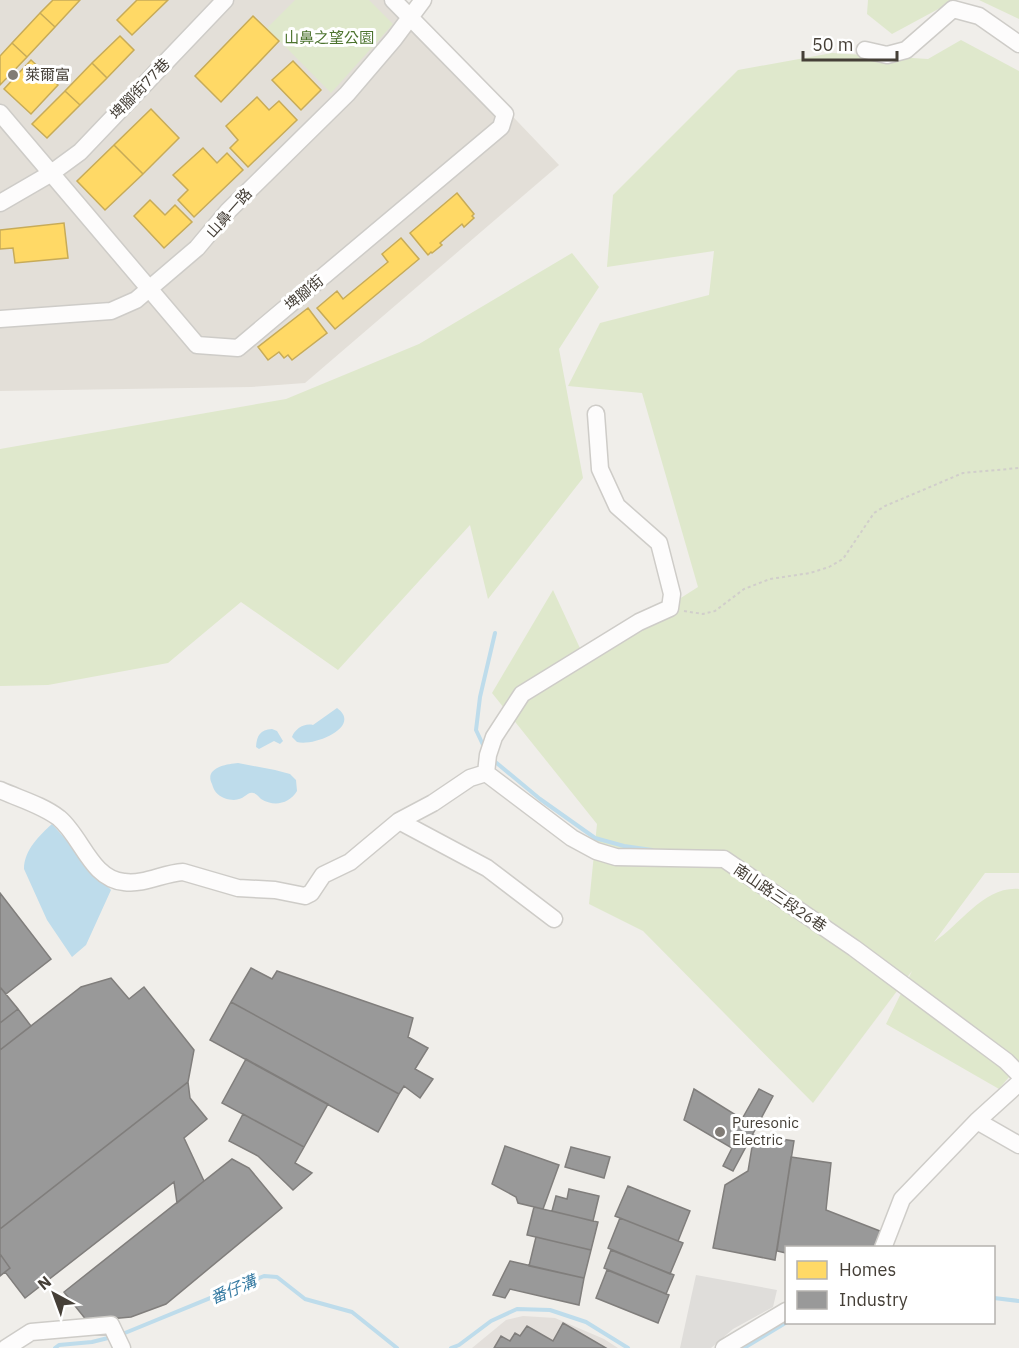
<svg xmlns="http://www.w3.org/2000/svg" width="1019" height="1348" viewBox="0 0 1019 1348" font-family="'IBM Plex Sans','Noto Sans TC',sans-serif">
<rect width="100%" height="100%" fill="#f0eeea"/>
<path fill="#e3dfd8" d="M 0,0 L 402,0 L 559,165 L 305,383 L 251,387 L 0,391 Z"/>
<path fill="#e3dfdb" d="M 523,1316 L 555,1318 L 604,1339 L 618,1348 L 472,1348 L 506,1320 Z"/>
<path fill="#dfe8cc" d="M 295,0 L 369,0 L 393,24 L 331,93 L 267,28 Z
M 868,0 L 955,0 L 892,34 L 867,14 Z
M 979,0 L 1019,0 L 1019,19 Z
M 961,40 L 1019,71 L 1019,873 L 985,873 L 934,942 C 960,925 984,886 1019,889 L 1019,1065 L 999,1089 L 886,1024 L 912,971 L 813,1103 L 643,931 L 589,904 L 597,824 L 492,693 L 553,590 L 585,659 L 698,587 L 642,393 L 568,386 L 600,323 L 709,295 L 714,251 L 607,267 L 613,195 L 738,70 L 832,53 L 928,59 Z
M 572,253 L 599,287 L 559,349 L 583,478 L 488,599 L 470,525 L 338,670 L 241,602 L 168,663 L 48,685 L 0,686 L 0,449 L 286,399 L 419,344 Z"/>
<path fill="#dfddda" d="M 696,1275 L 777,1290 L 773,1307 L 733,1329 L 711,1348 L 680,1348 Z"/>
<path fill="#bedceb" d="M 337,708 C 363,727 313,747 297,742 L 292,737 C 295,729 304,723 313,725 Z
M 272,729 L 277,731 L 283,741 L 280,744 L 274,741 L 259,749 L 256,747 C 257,735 260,730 272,729 Z
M 238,763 L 275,770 L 290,774 L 296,780 L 297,791 C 289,804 274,807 261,799 C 259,797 256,793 253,793 C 246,791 243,805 224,798 C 217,795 214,791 212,784 C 204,768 226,764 238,763 Z
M 52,824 L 111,890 L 86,945 L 72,957 L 47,920 L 24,869 C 24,850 40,835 52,824 Z"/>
<path fill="#ffd966" stroke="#c7ab58" stroke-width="1.5" d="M 53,0 L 80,0 L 55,27 L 40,13 Z
M 137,0 L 168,0 L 132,35 L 117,20 Z
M 40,13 L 55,27 L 27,57 L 12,43 Z
M 253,16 L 279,41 L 221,102 L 195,76 Z
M 120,36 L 134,50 L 107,78 L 92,63 Z
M 12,43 L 27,57 L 0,85 L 0,56 Z
M 31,60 L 58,85 L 31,114 L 4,89 Z
M 293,61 L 321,90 L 301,110 L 272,80 Z
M 92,63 L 107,78 L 80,105 L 65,91 Z
M 65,91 L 80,105 L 47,138 L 32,124 Z
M 257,97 L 269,110 L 279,101 L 297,120 L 248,167 L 230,148 L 238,140 L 226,126 Z
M 151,109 L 179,138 L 143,174 L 114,145 Z
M 114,145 L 143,174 L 105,210 L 77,181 Z
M 203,148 L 217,163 L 227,153 L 243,170 L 194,217 L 178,200 L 188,190 L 173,175 Z
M 457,193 L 474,214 L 472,216 L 474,218 L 464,227 L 462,224 L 440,243 L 442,245 L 432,253 L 431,252 L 428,255 L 410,233 Z
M 150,200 L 165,215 L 175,205 L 192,222 L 164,248 L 134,216 Z
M 64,223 L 68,258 L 15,263 L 13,248 L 0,249 L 0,230 Z
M 401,238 L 419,259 L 335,329 L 317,308 L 337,291 L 343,299 L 388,262 L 382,254 Z
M 308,308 L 327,333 L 292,360 L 288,355 L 284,358 L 279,352 L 268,360 L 258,347 Z"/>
<path fill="#999" stroke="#807e7c" stroke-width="1.5" d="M 0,893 L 51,959 L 6,994 L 0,987 Z
M 251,968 L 272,979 L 277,971 L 413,1018 L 408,1037 L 428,1048 L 415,1069 L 433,1079 L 420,1098 L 404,1086 L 399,1094 L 231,1002 Z
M 111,978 L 129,999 L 144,987 L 194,1050 L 188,1082 L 0,1229 L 0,1050 L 81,987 Z
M 0,987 L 18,1009 L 0,1023 Z
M 231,1002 L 399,1094 L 378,1132 L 210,1040 Z
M 18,1009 L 31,1026 L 0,1050 L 0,1023 Z
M 246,1059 L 328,1104 L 304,1147 L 222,1103 Z
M 188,1082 L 190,1098 L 207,1119 L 184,1138 L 204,1181 L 177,1203 L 174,1182 L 25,1298 L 5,1272 L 10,1268 L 0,1254 L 0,1229 Z
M 694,1089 L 742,1119 L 759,1089 L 773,1096 L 733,1171 L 723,1166 L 732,1148 L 684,1120 Z
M 243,1114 L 304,1147 L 295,1163 L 312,1173 L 293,1190 L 258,1156 L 229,1141 Z
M 754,1135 L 794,1141 L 775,1260 L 713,1248 L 725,1185 L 748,1171 Z
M 505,1146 L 559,1165 L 543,1209 L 518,1203 L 516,1197 L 492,1184 Z
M 571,1147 L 610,1157 L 604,1178 L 565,1167 Z
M 791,1157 L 831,1163 L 826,1210 L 885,1233 L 878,1248 L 786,1248 L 786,1253 L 777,1251 Z
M 232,1159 L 249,1168 L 282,1208 L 166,1304 L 131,1317 L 87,1321 L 64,1292 Z
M 628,1186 L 690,1211 L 678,1241 L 615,1216 Z
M 569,1189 L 599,1196 L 593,1221 L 552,1211 L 556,1196 L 567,1199 Z
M 534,1207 L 598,1222 L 591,1250 L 527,1235 Z
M 620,1218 L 683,1243 L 670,1274 L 608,1248 Z
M 536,1237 L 591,1250 L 584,1278 L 529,1266 Z
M 611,1250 L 674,1275 L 666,1294 L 604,1268 Z
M 0,1254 L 10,1268 L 0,1276 Z
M 510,1261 L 584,1278 L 579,1305 L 510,1289 L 505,1298 L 493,1295 Z
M 607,1270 L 669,1295 L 658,1323 L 596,1298 Z
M 563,1323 L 606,1348 L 494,1348 L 501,1336 L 510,1341 L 515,1333 L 520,1336 L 527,1326 L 553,1341 Z"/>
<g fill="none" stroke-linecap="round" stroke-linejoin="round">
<path stroke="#bedceb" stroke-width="4" d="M 485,749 L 476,730 L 480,697 L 495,633
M 493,760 L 540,799 L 595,838 L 624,846 L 652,850
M 994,1298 L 1019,1301
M 120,1335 L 264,1276 L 277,1277 L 305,1299 L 352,1312 L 397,1348
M 55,1348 L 59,1345 L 92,1342 L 112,1337
M 451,1348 L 459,1345 L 491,1321 L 517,1309 L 550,1310 L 586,1322 L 628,1348
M 744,1348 L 787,1322"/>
<defs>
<path id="minor" d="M 865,50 L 887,55 L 906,50 L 953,9 L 979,16 L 1019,44
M 0,113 L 197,345 L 238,348 L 501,127 L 505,114 L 393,0
M 0,203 L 50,174 L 80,152 L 225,0
M 0,319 L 111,311 L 136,300 L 197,248 L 228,211 L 347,94 L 394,39 L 423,0
M 486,773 L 488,755 L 494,737 L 522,694 L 639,622 L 670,608 L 672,594 L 659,543 L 617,506 L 600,469 L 596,414
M 0,790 C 20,799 42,805 59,818 C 82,837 91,879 124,882 C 145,885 163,873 183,872 L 238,888 L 275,890 L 305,896 L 311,893 L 323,875 L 350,862 L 399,821 L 433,803 L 470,778 L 486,773 L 572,838 L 596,851 L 616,857 L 724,859 L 854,948 L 1006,1061 L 1019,1074
M 399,821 L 487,868 L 554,919
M 977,1121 L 1019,1145
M 883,1248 L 902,1199 L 977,1121 L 1019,1083
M 6,1348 L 31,1332 L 111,1325 L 122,1348
M 724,1348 L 786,1311"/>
</defs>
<use href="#minor" stroke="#ceccc8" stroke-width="19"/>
<path stroke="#d1cecb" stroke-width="2" stroke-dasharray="3 3" stroke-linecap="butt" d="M 684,611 L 703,614 L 715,611 L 744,589 L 770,579 L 810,573 L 829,567 L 843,559 L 874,513 L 885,506 L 963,473 L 1019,468"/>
<use href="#minor" stroke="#fdfcfc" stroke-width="16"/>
</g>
<g fill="#817c76" stroke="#fff" stroke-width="2">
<circle cx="13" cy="75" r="6"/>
<circle cx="720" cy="1132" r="6"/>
</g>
<g text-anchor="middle" stroke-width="6" stroke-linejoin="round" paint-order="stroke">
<g font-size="15" fill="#4c732e" stroke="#fff">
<text x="329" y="43">山鼻之望公園</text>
</g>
<g font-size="15" fill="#453f37" stroke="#fff" text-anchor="start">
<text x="25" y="80">萊爾富</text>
<text x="732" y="1128">Puresonic<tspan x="732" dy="17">Electric</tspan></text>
</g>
<g font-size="15" fill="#453f37" stroke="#fff">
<text transform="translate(140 89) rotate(-46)" y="5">埤腳街77巷</text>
<text transform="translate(229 213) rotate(-48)" y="5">山鼻一路</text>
<text transform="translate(304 293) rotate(-40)" y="5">埤腳街</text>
<text transform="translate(780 898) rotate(34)" y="5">南山路三段26巷</text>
</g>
<g font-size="16" font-style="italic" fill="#357aa2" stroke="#fff">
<text transform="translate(233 1289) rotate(-23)" y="6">番仔溝</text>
</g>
</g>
<rect x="785" y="1246" width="210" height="78" fill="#ffffff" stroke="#b5b2af" stroke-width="1.5"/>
<rect x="797" y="1261" width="30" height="18" fill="#ffd966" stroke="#b5b2af" stroke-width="1.5"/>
<text x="839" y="1276" font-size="18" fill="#453f37">Homes</text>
<rect x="797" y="1291" width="30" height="18" fill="#999999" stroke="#b5b2af" stroke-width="1.5"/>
<text x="839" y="1306" font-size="18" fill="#453f37">Industry</text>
<g transform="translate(54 1294) rotate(319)" stroke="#ffffff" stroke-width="4.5" paint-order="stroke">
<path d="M0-4.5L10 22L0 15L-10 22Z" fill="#453f37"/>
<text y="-9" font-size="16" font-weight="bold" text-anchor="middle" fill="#453f37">N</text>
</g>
<path d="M803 51v9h94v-9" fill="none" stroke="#453f37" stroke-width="3"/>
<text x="812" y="51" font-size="18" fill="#453f37" stroke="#ffffff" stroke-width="4.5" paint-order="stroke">50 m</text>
</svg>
